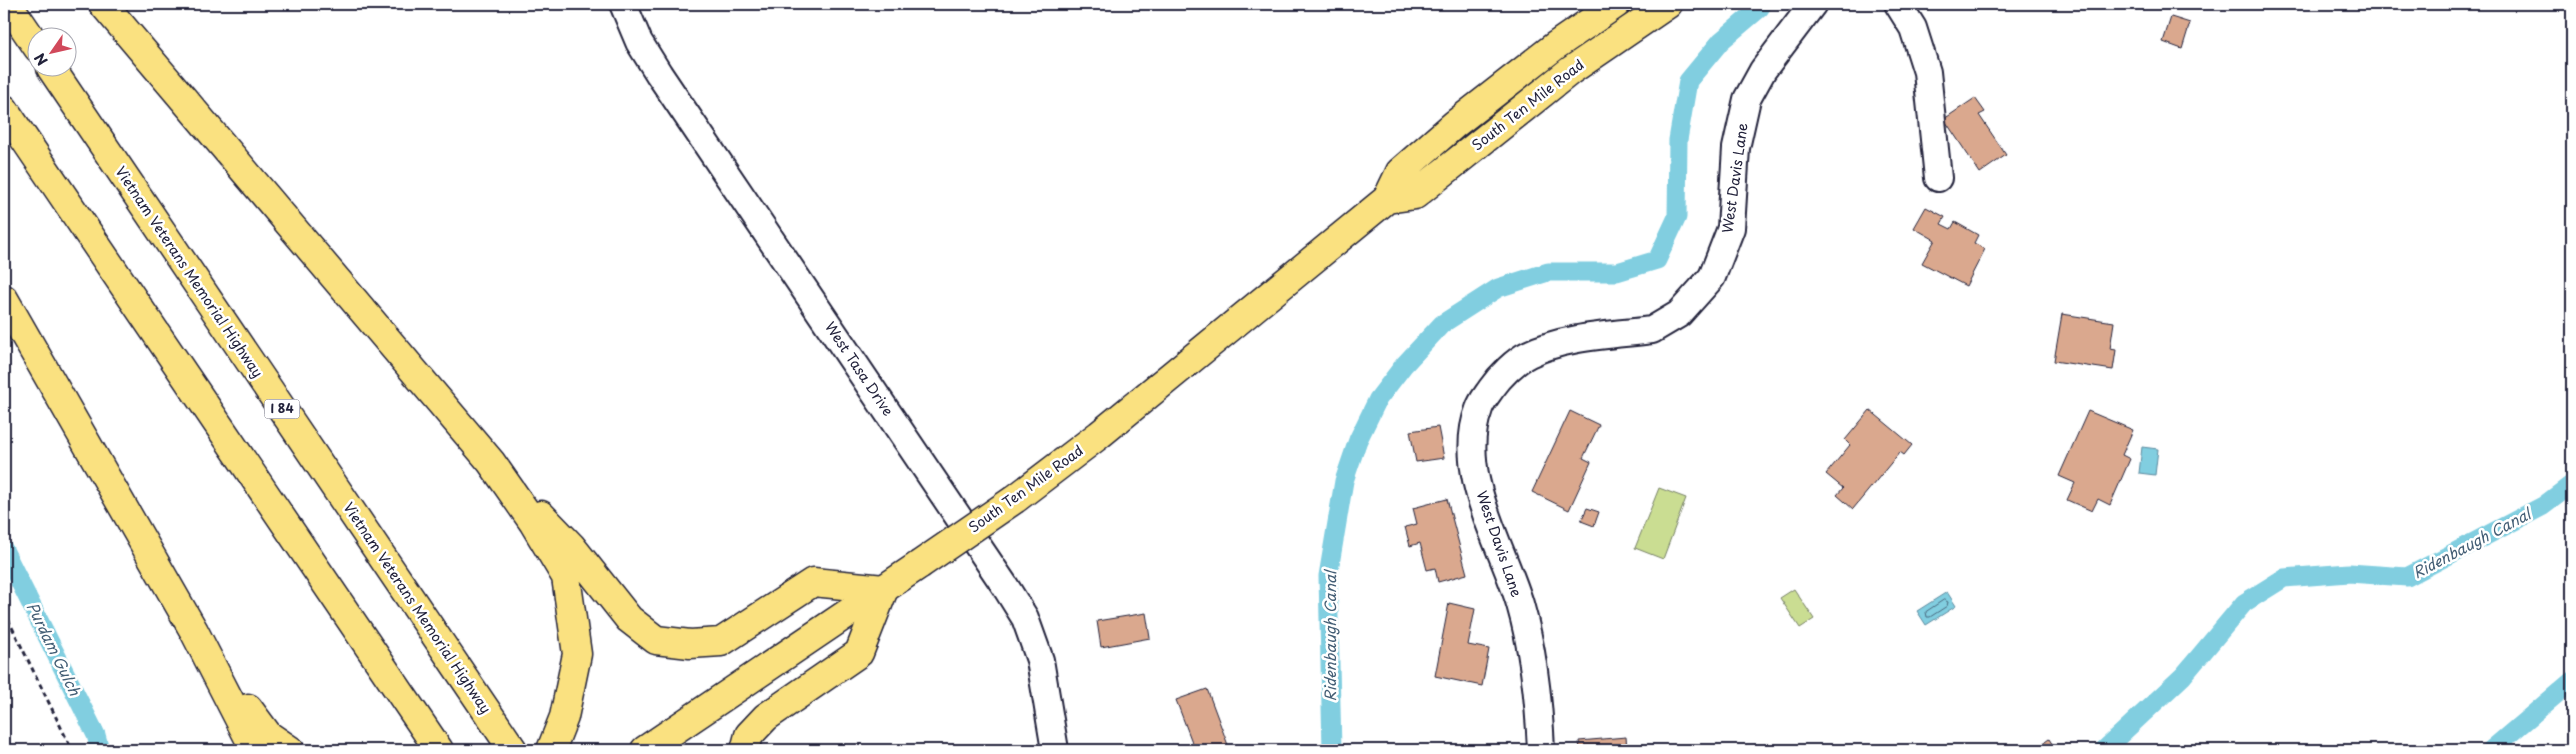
<svg xmlns="http://www.w3.org/2000/svg" width="2576" height="754" viewBox="0 0 2576 754" font-family="'Playpen Sans',sans-serif">
<rect width="100%" height="100%" fill="#fff"/>
<filter id="ink" filterUnits="userSpaceOnUse"><feTurbulence type="fractalNoise" baseFrequency=".02" numOctaves="2"/><feDisplacementMap in="SourceGraphic" scale="10" xChannelSelector="R" yChannelSelector="G"/><feConvolveMatrix kernelMatrix="1 2 1 2 8 2 1 2 1" color-interpolation-filters="sRGB"/></filter>
<g filter="url(#ink)">
<path fill="#cadd92" stroke="#768066" d="M 1659,488 L 1686,498 L 1663,559 L 1635,548 Z
M 1794,589 L 1814,619 L 1800,628 L 1780,598 Z"/>
<path fill="#81cee0" stroke="#5b899e" d="M 2142,447 L 2158,449 L 2155,475 L 2139,473 Z
M 1947,592 L 1956,606 L 1926,625 L 1917,611 Z"/>
<g fill="none" stroke-linecap="round" stroke-linejoin="round">
<path stroke="#48677d" stroke-width="1" d="M 1944,600 L 1948,602 L 1947,606 L 1930,617 L 1927,617 L 1926,612 Z"/>
<path stroke="#81cee0" stroke-width="19" d="M 4,550 L 96,735 L 100,750
M 1332,750 L 1328,576 L 1344,481 L 1358,440 L 1378,399 L 1404,365 L 1442,324 L 1498,288 L 1548,272 L 1617,272 L 1657,260 L 1677,217 L 1678,140 L 1688,81 L 1721,41 L 1760,8 L 1762,4
M 2104,750 L 2183,676 L 2244,603 L 2284,578 L 2349,573 L 2407,577 L 2543,506 L 2572,484
M 2491,750 L 2572,681"/>
</g>
<path fill="#daa88e" stroke="#22223b" d="M 2171,17 L 2190,23 L 2182,49 L 2163,42 Z
M 1975,98 L 1985,112 L 1979,115 L 2006,155 L 1980,173 L 1944,119 Z
M 1926,207 L 1945,217 L 1941,224 L 1951,229 L 1955,222 L 1978,235 L 1974,243 L 1985,249 L 1966,286 L 1922,263 L 1935,240 L 1914,228 Z
M 2062,314 L 2114,322 L 2110,349 L 2116,350 L 2113,370 L 2054,361 Z
M 1870,410 L 1912,445 L 1904,455 L 1900,452 L 1853,509 L 1837,495 L 1843,488 L 1826,474 L 1850,445 L 1845,440 Z
M 1570,411 L 1599,425 L 1583,458 L 1591,462 L 1569,510 L 1532,492 Z
M 2088,411 L 2133,430 L 2122,455 L 2130,459 L 2110,505 L 2098,499 L 2092,511 L 2067,500 L 2075,483 L 2059,476 Z
M 1438,427 L 1444,458 L 1416,462 L 1410,431 Z
M 1447,499 L 1467,574 L 1438,582 L 1435,568 L 1427,570 L 1420,543 L 1410,546 L 1405,527 L 1417,524 L 1413,508 Z
M 1587,508 L 1599,512 L 1594,526 L 1581,521 Z
M 1449,603 L 1475,609 L 1468,645 L 1489,649 L 1482,686 L 1435,676 Z
M 1146,613 L 1150,638 L 1101,647 L 1097,621 Z
M 1207,689 L 1228,745 L 1214,750 L 1195,750 L 1176,700 Z
M 1626,737 L 1627,750 L 1580,750 L 1579,741 Z
M 2049,739 L 2056,750 L 2034,750 Z"/>
<g fill="none" stroke-linecap="round" stroke-linejoin="round">
<defs>
<path id="minor" d="M 623,4 L 639,42 L 659,74 L 1005,586 L 1025,618 L 1040,660 L 1055,750
M 1898,4 L 1913,28 L 1927,72 L 1938,178
M 1541,750 C 1539,702 1534,652 1520,604 C 1502,544 1455,472 1479,409 C 1481,402 1487,395 1491,389 C 1500,376 1515,361 1529,354 C 1566,336 1612,335 1652,330 L 1679,314 L 1712,277 L 1731,228 L 1736,148 L 1747,99 L 1763,70 L 1813,4"/>
<path id="major" d="M 1387,199 L 1415,195 L 1570,71 L 1668,4
M 1015,499 L 1099,435 L 1387,199 L 1400,172 L 1455,124 L 1555,46 L 1616,4
M 645,750 L 919,565"/>
<path id="highway" d="M 8,4 L 38,48
M 103,4 L 491,462 L 533,522 L 566,577 L 577,654 L 564,717 L 551,750
M 51,68 L 513,750
M 4,109 L 439,750
M 4,299 L 194,631 L 255,750
M 541,515 L 571,546 L 629,619 L 656,640 L 690,644 L 721,642 L 813,582 L 884,589 L 859,653 L 766,717 L 749,735 L 745,750
M 248,708 L 268,735 L 290,750"/>
</defs>
<use href="#minor" stroke="#22223b" stroke-width="30"/>
<use href="#major" stroke="#22223b" stroke-width="31"/>
<use href="#highway" stroke="#22223b" stroke-width="31"/>
<path stroke="#22223b" stroke-width="3" stroke-dasharray="5 4" stroke-linecap="butt" d="M 4,611 L 72,750"/>
<use href="#minor" stroke="#fff" stroke-width="26"/>
<use href="#major" stroke="#fae180" stroke-width="28"/>
<use href="#highway" stroke="#fae180" stroke-width="28"/>
<defs>
<path id="major-bridge" d="M 919,565 L 1015,499"/>
</defs>
<use href="#major-bridge" stroke="#22223b" stroke-width="31" stroke-linecap="butt"/>
<use href="#major-bridge" stroke="#fae180" stroke-width="28"/>
</g>
</g>
<g text-anchor="middle" stroke-width="5" stroke-linejoin="round" paint-order="stroke">
<rect fill="#fff" stroke="#646476" stroke-width="1" x="264.5" y="399.5" width="35" height="19" rx="4"/>
<g font-size="12" font-weight="bold" fill="#22223b">
<text x="282" y="413">I 84</text>
</g>
<g font-size="14" fill="#22223b" stroke="#fff">
<text transform="translate(1528 105) rotate(-38)" y="5">South Ten Mile Road</text>
<text transform="translate(1735 178) rotate(-82)" y="5">West Davis Lane</text>
<text transform="translate(189 272) rotate(56)" y="5">Vietnam Veterans Memorial Highway</text>
<text transform="translate(859 369) rotate(56)" y="5">West Tasa Drive</text>
<text transform="translate(1026 489) rotate(-36)" y="5">South Ten Mile Road</text>
<text transform="translate(1499 544) rotate(71)" y="5">West Davis Lane</text>
<text transform="translate(417 608) rotate(56)" y="5">Vietnam Veterans Memorial Highway</text>
</g>
<g font-size="15" font-style="italic" fill="#435e75" stroke="#fff">
<text transform="translate(2472 544) rotate(-28)" y="5">Ridenbaugh Canal</text>
<text transform="translate(1331 636) rotate(-90)" y="5">Ridenbaugh Canal</text>
<text transform="translate(53 649) rotate(64)" y="5">Purdam Gulch</text>
</g>
</g>
<rect width="2576" height="754" fill="none" stroke="#fff" stroke-width="20"/>
<rect x="10" y="10" width="2556" height="734" fill="none" stroke="#22223b" stroke-width="2" filter="url(#ink)"/>
<g transform="translate(52 52) rotate(236)"><circle r="24" fill="#ffffff" stroke="#a7a7b1"/>
<path d="M0-4L9 19L0 12L-9 19Z" fill="#d1495b"/>
<text y="-8" font-size="14" font-weight="bold" text-anchor="middle" fill="#22223b">N</text>
</g>
</svg>
